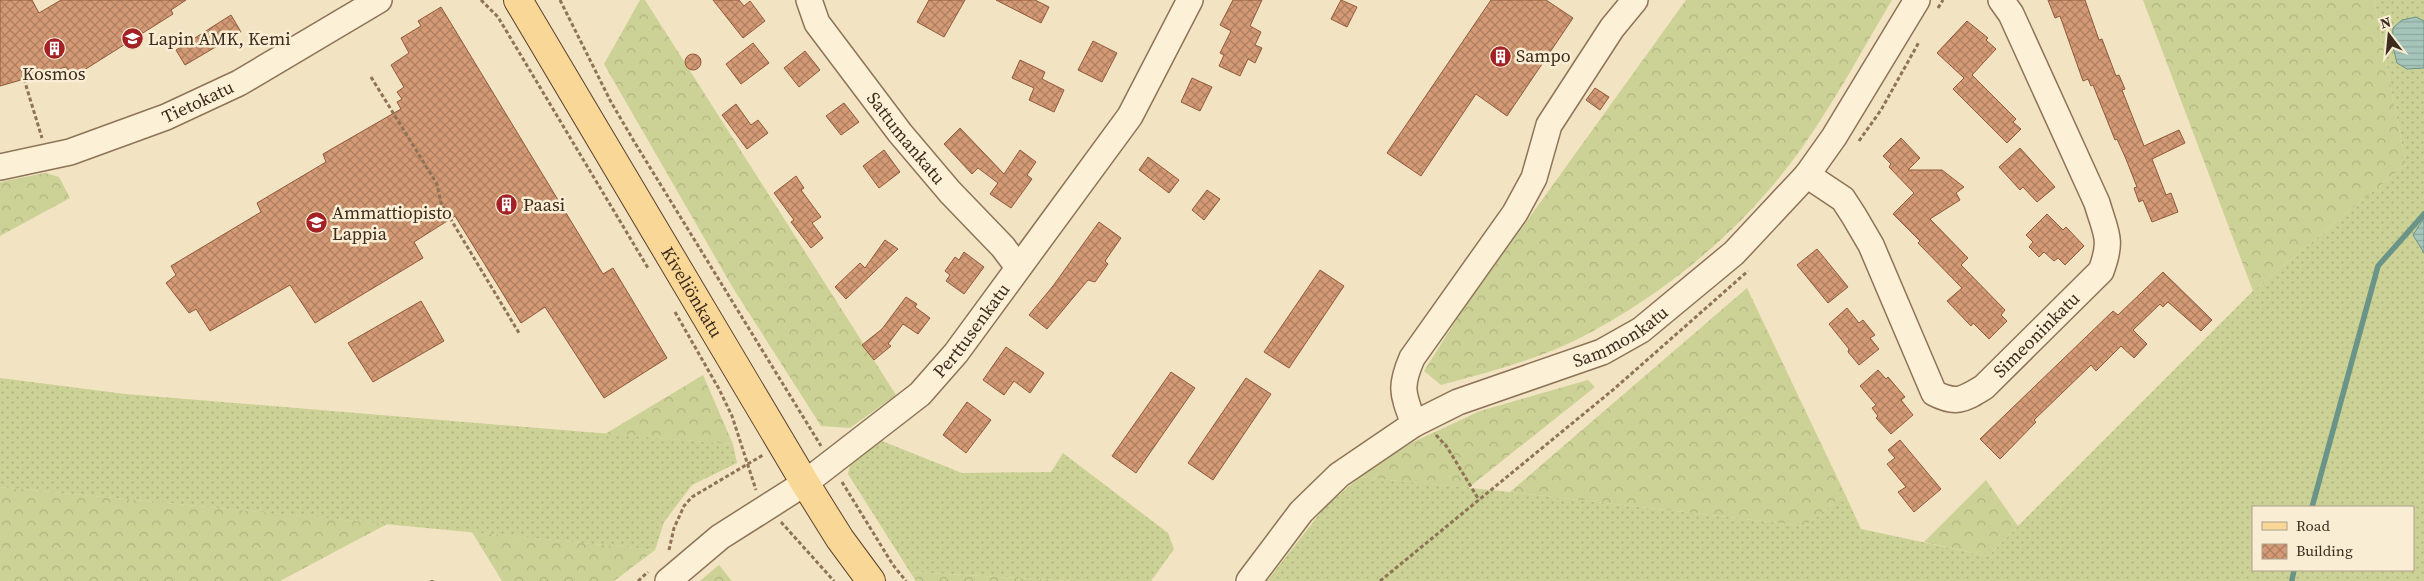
<svg xmlns="http://www.w3.org/2000/svg" width="2424" height="581" viewBox="0 0 2424 581" font-family="'Source Serif 4',serif">
<defs>
<pattern id="grass-dots" width="8" height="8" patternUnits="userSpaceOnUse" patternTransform="scale(1.25)"><rect width="8" height="8" fill="#ccd295"/><path d="M2 2h.1M6 6h.1" fill="none" stroke="#b0b480" stroke-width="1.8" stroke-linecap="round"/></pattern>
<pattern id="forest-crowns" width="20" height="18" patternUnits="userSpaceOnUse" patternTransform="scale(1.25)"><rect width="20" height="18" fill="#ccd295"/><path d="M2 6a3 3 0 1 1 6 0M12 15a3 3 0 1 1 6 0" fill="none" stroke="#b0b480"/></pattern>
<pattern id="water-rules" width="6" height="5" patternUnits="userSpaceOnUse" patternTransform="scale(1.25)"><rect width="6" height="5" fill="#a5c5ba"/><path d="M0 2.5h6" fill="none" stroke="#8fa99f"/></pattern>
<pattern id="building-cross-hatch" width="8" height="8" patternUnits="userSpaceOnUse" patternTransform="scale(1.25)"><rect width="8" height="8" fill="#d49a75"/><path d="M0 0l8 8M0 8l8-8" fill="none" stroke="#ad7e5f"/></pattern>
</defs>
<rect width="100%" height="100%" fill="#f2e3c2"/>
<path fill="url(#grass-dots)" fill-rule="evenodd" d="M 2374,0 L 2424,0 L 2424,581 L 1267,581 L 1325,507 L 1360,477 L 1510,492 L 1805,526 L 1845,494 L 1861,529 L 1988,556 L 2253,291 L 2406,164 ZM 2253,507 L 2413,507 L 2413,570 L 2253,570 Z
M 0,378 L 125,394 L 733,444 L 737,463 L 692,485 L 664,522 L 655,550 L 0,487 Z
M 882,441 L 962,473 L 1051,472 L 1063,453 L 1168,533 L 1174,549 L 1151,581 L 1072,581 L 910,572 L 848,474 L 851,461 Z"/>
<path fill="url(#forest-crowns)" d="M 640,0 L 645,0 L 896,395 L 850,428 L 821,426 L 733,288 L 604,64 Z
M 1686,0 L 1892,0 C 1865,45 1840,92 1810,136 C 1754,220 1670,292 1580,338 C 1536,360 1487,373 1441,385 L 1424,371 L 1460,314 Z
M 2143,0 L 2374,0 L 2406,164 L 2253,291 Z
M 45,173 L 59,177 L 70,198 L 0,236 L 0,182 Z
M 1747,288 L 1845,494 L 1805,526 L 1510,492 Z
M 703,375 L 733,444 L 605,434 Z
M 1588,380 L 1595,387 L 1468,488 L 1360,477 L 1411,443 L 1480,411 Z
M 1986,480 L 2018,526 L 1988,556 L 1924,542 Z
M 0,487 L 387,524 L 280,581 L 0,581 Z
M 472,532 L 655,550 L 614,581 L 502,581 Z
M 719,565 L 732,581 L 700,581 Z
M 910,572 L 1072,581 L 916,581 Z"/>
<path fill="url(#water-rules)" stroke="#6b9489" d="M 2416,17 L 2424,21 L 2424,68 L 2407,69 L 2397,63 L 2392,43 L 2393,28 L 2402,20 Z
M 2424,218 L 2424,253 L 2413,235 Z"/>
<g fill="none" stroke-linecap="round" stroke-linejoin="round">
<path stroke="#6b9489" stroke-width="5.5" d="M 2312,507 L 2378,266 L 2424,214
M 2292,580 L 2294,570"/>
</g>
<path fill="url(#building-cross-hatch)" stroke="#905a3b" d="M 0,0 L 32,0 L 39,13 L 61,0 L 186,0 L 171,10 L 173,14 L 73,77 L 66,67 L 0,86 Z
M 713,0 L 739,0 L 744,6 L 750,1 L 765,21 L 743,38 Z
M 929,0 L 965,0 L 944,37 L 917,22 Z
M 996,0 L 1035,0 L 1049,7 L 1041,23 Z
M 1233,0 L 1262,0 L 1250,26 L 1261,32 L 1255,45 L 1262,48 L 1255,63 L 1248,59 L 1240,76 L 1219,66 L 1224,55 L 1220,53 L 1231,31 L 1220,25 Z
M 1341,0 L 1357,7 L 1347,27 L 1331,19 Z
M 1491,0 L 1546,0 L 1573,18 L 1507,116 L 1476,94 L 1421,176 L 1387,153 Z
M 2048,0 L 2085,0 L 2099,40 L 2102,39 L 2116,76 L 2119,75 L 2125,89 L 2122,90 L 2144,146 L 2179,130 L 2185,143 L 2152,159 L 2166,195 L 2171,193 L 2178,212 L 2152,222 L 2143,200 L 2139,202 L 2134,188 L 2137,187 L 2126,159 L 2117,139 L 2115,140 L 2093,85 L 2091,86 L 2088,79 L 2083,81 L 2060,16 L 2055,18 Z
M 441,7 L 603,274 L 613,268 L 667,358 L 604,398 L 545,307 L 521,323 L 455,216 L 414,242 L 423,258 L 315,323 L 290,285 L 210,331 L 196,309 L 189,313 L 166,283 L 176,275 L 171,266 L 261,212 L 257,203 L 326,162 L 323,154 L 401,109 L 397,102 L 402,99 L 397,92 L 404,87 L 391,65 L 409,53 L 401,38 L 421,26 L 418,21 Z
M 231,15 L 241,32 L 185,65 L 176,50 Z
M 1967,21 L 1988,38 L 1986,40 L 1996,49 L 1972,75 L 2016,119 L 2013,122 L 2021,129 L 2007,143 L 1953,89 L 1964,78 L 1937,53 Z
M 1093,41 L 1117,53 L 1102,82 L 1078,70 Z
M 753,43 L 769,63 L 741,84 L 726,64 Z
M 805,51 L 820,70 L 799,87 L 784,68 Z
M685 62a8 8 0 1 1 16 0a8 8 0 1 1-16 0Z
M 1020,60 L 1045,72 L 1042,79 L 1064,90 L 1054,112 L 1029,100 L 1034,88 L 1012,78 Z
M 1192,78 L 1212,87 L 1200,111 L 1181,102 Z
M 1595,88 L 1609,97 L 1600,110 L 1586,100 Z
M 844,103 L 859,122 L 841,135 L 826,116 Z
M 736,104 L 751,125 L 758,120 L 768,133 L 747,149 L 722,115 Z
M 960,128 L 1004,174 L 1020,150 L 1036,162 L 1027,175 L 1032,179 L 1011,208 L 990,194 L 998,183 L 978,168 L 972,174 L 944,144 Z
M 1901,138 L 1920,158 L 1908,170 L 1942,170 L 1964,187 L 1956,193 L 1960,200 L 1930,219 L 1968,258 L 1961,265 L 2005,310 L 2001,315 L 2007,321 L 1989,339 L 1973,323 L 1971,326 L 1947,301 L 1962,288 L 1918,243 L 1920,241 L 1893,214 L 1914,193 L 1889,167 L 1891,164 L 1883,156 Z
M 2020,148 L 2055,187 L 2037,202 L 2023,187 L 2020,190 L 1999,167 Z
M 884,150 L 900,172 L 879,188 L 863,166 Z
M 1148,157 L 1179,180 L 1169,193 L 1139,170 Z
M 796,176 L 804,188 L 801,190 L 821,217 L 812,223 L 823,238 L 811,248 L 791,222 L 794,220 L 774,193 Z
M 1207,190 L 1220,199 L 1204,220 L 1192,210 Z
M 2047,214 L 2063,230 L 2066,227 L 2084,246 L 2065,265 L 2058,258 L 2054,261 L 2044,252 L 2039,257 L 2029,247 L 2033,242 L 2026,235 Z
M 1099,222 L 1121,238 L 1105,261 L 1108,264 L 1095,282 L 1088,280 L 1047,329 L 1029,315 L 1053,286 Z
M 885,240 L 898,249 L 846,299 L 835,287 L 860,263 L 865,268 Z
M 1817,249 L 1848,287 L 1828,303 L 1797,265 Z
M 964,252 L 984,267 L 964,294 L 946,281 L 950,275 L 945,271 L 955,257 L 959,260 Z
M 1320,270 L 1344,286 L 1289,368 L 1264,352 Z
M 2163,272 L 2212,320 L 2201,331 L 2168,302 L 2163,307 L 2160,304 L 2133,330 L 2147,344 L 2134,358 L 2121,346 L 2096,371 L 2091,365 L 2034,420 L 2036,422 L 2000,459 L 1980,439 L 2113,311 L 2118,315 Z
M 906,297 L 917,304 L 915,307 L 930,318 L 918,334 L 903,324 L 888,344 L 891,346 L 874,360 L 862,345 L 882,329 Z
M 421,301 L 444,341 L 373,382 L 348,343 Z
M 1847,308 L 1859,323 L 1863,320 L 1875,335 L 1870,338 L 1879,349 L 1859,365 L 1848,352 L 1849,349 L 1829,324 Z
M 1006,347 L 1044,373 L 1030,393 L 1014,381 L 1004,395 L 983,380 Z
M 1878,370 L 1886,379 L 1888,377 L 1905,397 L 1901,400 L 1913,415 L 1891,434 L 1876,418 L 1878,416 L 1872,408 L 1876,405 L 1860,386 Z
M 1171,372 L 1195,388 L 1136,473 L 1112,456 Z
M 1246,378 L 1271,394 L 1213,480 L 1188,463 Z
M 967,402 L 991,420 L 966,453 L 943,435 Z
M 1900,440 L 1941,489 L 1914,512 L 1898,492 L 1906,487 L 1887,464 L 1895,458 L 1888,450 Z"/>
<g fill="none" stroke-linecap="round" stroke-linejoin="round">
<defs>
<g id="minor">
<path id="s1" d="M 809,0 L 817,23 L 900,133 L 950,192 L 1003,247 L 1018,267"/>
<path id="s2" d="M 0,167 L 70,152 L 166,117 L 239,83 L 379,0"/>
<path id="s3" d="M 1807,175 L 1843,199 L 1854,216 L 1871,245 L 1934,393 C 1957,405 1964,399 1984,387 L 2101,271 C 2113,239 2106,234 2097,203 L 2011,14 L 2001,0"/>
<path d="M 1414,424 C 1403,394 1399,388 1412,358 L 1515,213 L 1534,178 L 1549,125 L 1612,28 L 1635,0"/>
<path id="s4" d="M 668,581 L 720,537 L 805,483 L 920,394 L 956,353 L 1130,116 L 1190,0"/>
<path id="s5" d="M 1249,581 L 1301,512 L 1339,475 L 1414,424 L 1458,402 L 1602,352 L 1641,330 L 1734,253 L 1807,175 L 1834,137 L 1917,0"/>
</g>
<g id="major">
<path id="s6" d="M 518,0 L 805,483 L 840,539 L 871,581"/>
</g>
</defs>
<use href="#minor" stroke="#8e7357" stroke-width="28"/>
<use href="#major" stroke="#5c412c" stroke-width="30"/>
<path stroke="#8e7357" stroke-width="3" stroke-dasharray="4 2.5" stroke-linecap="butt" d="M 481,0 L 498,17 L 648,268
M 560,0 L 611,102 L 635,143 L 821,446
M 1938,8 L 1943,0
M 371,77 L 437,184 L 441,203 L 519,333
M 24,79 L 42,138
M 1859,141 L 1881,110 L 1919,42
M 675,312 L 719,389 L 732,416 L 756,490
M 1436,435 L 1447,447 L 1479,500
M 842,482 L 893,565 L 906,581
M 781,522 L 834,581
M 669,550 L 674,528 L 684,506 L 692,497 L 763,455
M 432,581 L 432,580
M 638,581 L 648,572
M 1380,581 L 1614,389 L 1748,271"/>
<use href="#minor" stroke="#fcf0d7" stroke-width="25"/>
<use href="#major" stroke="#f9d897" stroke-width="28"/>
</g>
<defs>
<symbol id="university-disc" viewBox="-11 -11 22 22"><circle r="9.5" fill="#a32125" stroke="#f9edd3"/><path d="M0-5L7-2L0 1L-7-2ZM-4 1L0 2.5L4 1V4Q0 6-4 4Z" fill="#fff"/></symbol>
<symbol id="building-disc" viewBox="-11 -11 22 22"><circle r="9.5" fill="#a32125" stroke="#f9edd3"/><path d="M-4-6H4V6H1V3H-1V6H-4ZM-2.5-4.3h1.7v1.8h-1.7ZM.8-4.3h1.7v1.8H.8ZM-2.5-1h1.7V.8h-1.7ZM.8-1h1.7V.8H.8Z" fill="#fff"/></symbol>
<symbol id="school-disc" viewBox="-11 -11 22 22"><circle r="9.5" fill="#a32125" stroke="#f9edd3"/><path d="M0-5L7-2L0 1L-7-2ZM-4 1L0 2.5L4 1V4Q0 6-4 4Z" fill="#fff"/></symbol>
</defs>
<g fill-rule="evenodd">
<use href="#university-disc" x="120" y="26" width="25" height="25"/>
<use href="#building-disc" x="42" y="36" width="25" height="25"/>
<use href="#building-disc" x="1488" y="44" width="25" height="25"/>
<use href="#building-disc" x="494" y="192" width="25" height="25"/>
<use href="#school-disc" x="304" y="210" width="25" height="25"/>
</g>
<g text-anchor="middle" stroke-width="5" stroke-linejoin="round" paint-order="stroke">
<g font-size="18" fill="#3d2b1d" stroke="#f9edd3" text-anchor="start">
<text x="148" y="45">Lapin AMK, Kemi</text>
<text x="1516" y="62">Sampo</text>
<text x="54" y="80" text-anchor="middle">Kosmos</text>
<text x="523" y="211">Paasi</text>
<text x="332" y="219">Ammattiopisto<tspan x="332" dy="21">Lappia</tspan></text>
</g>
<g font-size="18" fill="#3d2b1d" stroke="#f9edd3">
<text dy="6" stroke="none"><textPath href="#s2" startOffset="209">Tietokatu</textPath></text>
<text dy="6" stroke="none"><textPath href="#s1" startOffset="170">Sattumankatu</textPath></text>
<text dy="6" stroke="none"><textPath href="#s6" startOffset="340">Kiveliönkatu</textPath></text>
<text dy="6" stroke="none"><textPath href="#s4" startOffset="396">Perttusenkatu</textPath></text>
<text dy="6" stroke="none"><textPath href="#s5" startOffset="455">Sammonkatu</textPath></text>
<text dy="6" stroke="none"><textPath href="#s3" startOffset="386">Simeoninkatu</textPath></text>
</g>
</g>
<rect x="2252" y="506" width="162" height="65" fill="#f9edd3" stroke="#ae9f8a"/>
<rect x="2262" y="522" width="25" height="8" fill="#f9d897" stroke="#ae9f8a"/>
<text x="2296" y="531" font-size="15" fill="#3d2b1d">Road</text>
<rect x="2262" y="544" width="25" height="15" fill="url(#building-cross-hatch)" stroke="#ae9f8a"/>
<text x="2296" y="556" font-size="15" fill="#3d2b1d">Building</text>
<g transform="translate(2389 35) rotate(344)" stroke="#f9edd3" stroke-width="4" paint-order="stroke">
<path d="M0-4L9 19L0 12L-9 19Z" fill="#3d2b1d"/>
<text y="-8" font-size="14" font-weight="bold" text-anchor="middle" fill="#3d2b1d">N</text>
</g>
</svg>
